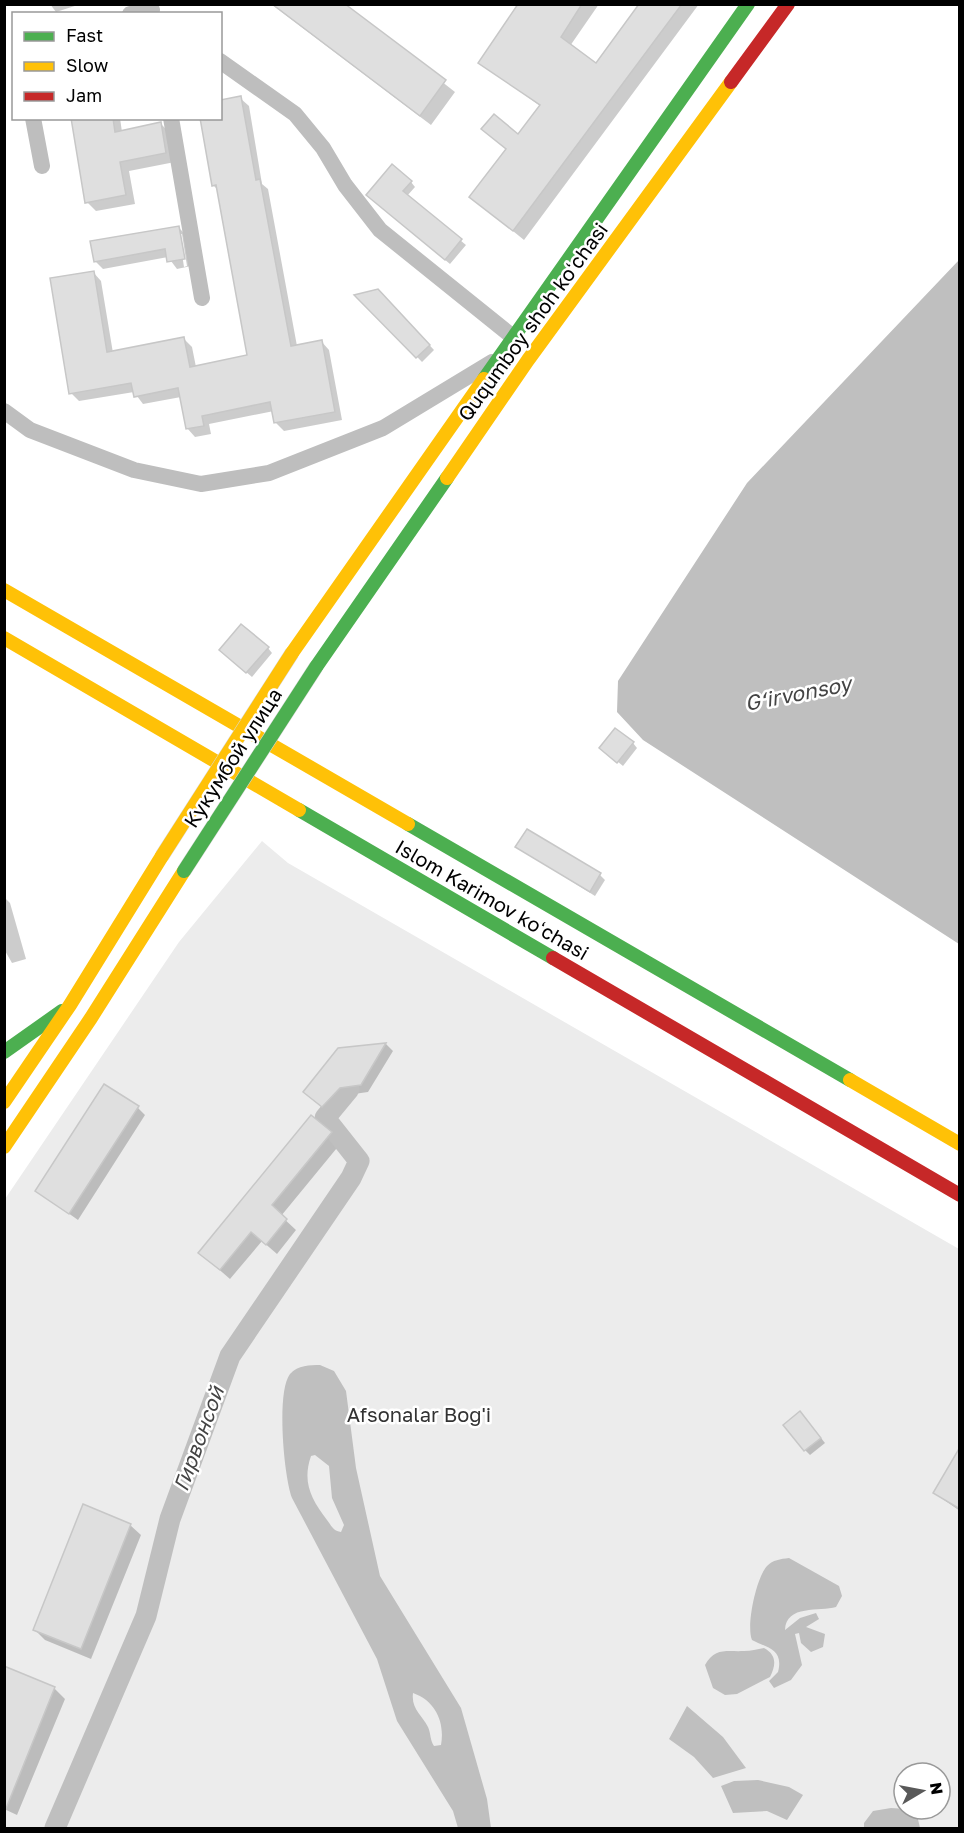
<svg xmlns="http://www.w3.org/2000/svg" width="964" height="1833" viewBox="0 0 964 1833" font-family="'Golos Text',sans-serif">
<rect width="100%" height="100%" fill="#fff"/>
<path fill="#ececec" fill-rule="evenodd" d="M 262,841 L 288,863 L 959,1249 L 959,1828 L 5,1828 L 5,1199 L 179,942 ZM 904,1773 L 940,1773 L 940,1809 L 904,1809 Z"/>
<path fill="#bfbfbf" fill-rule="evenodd" d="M 959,260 L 959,944 L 643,740 L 617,712 L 618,681 L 747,483 Z
M 320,1365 L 334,1371 L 346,1391 L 356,1468 L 380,1576 L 461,1708 L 487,1799 L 491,1828 L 458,1828 L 453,1811 L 397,1721 L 377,1659 L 292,1498 C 284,1477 276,1392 290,1374 C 298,1365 310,1365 320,1365 ZM 315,1455 L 329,1466 L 332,1498 L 344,1525 L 341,1532 C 333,1531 331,1525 327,1520 C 311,1499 302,1482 311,1456 ZM 413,1693 C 436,1701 445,1723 441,1745 L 434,1746 C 430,1740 431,1734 428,1727 C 422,1715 411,1709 413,1693 Z
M 789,1558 L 839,1586 L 842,1596 L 836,1607 C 820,1612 786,1604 785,1630 L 800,1618 L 816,1613 L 819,1619 L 806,1627 L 825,1634 L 823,1647 L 811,1652 L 801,1643 L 799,1633 L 795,1634 L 802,1665 L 791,1680 L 774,1688 L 769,1681 L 778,1672 C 784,1649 767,1648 752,1640 C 746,1626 756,1578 767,1566 C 773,1560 780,1559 789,1558 Z
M 764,1648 C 777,1655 776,1665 770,1677 L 737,1694 L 725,1695 L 713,1688 L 705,1665 C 715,1647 727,1652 744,1651 C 751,1651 757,1649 764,1648 Z
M 687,1706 L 723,1737 L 746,1768 L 713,1778 L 694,1757 L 669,1739 Z
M 758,1780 L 789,1787 L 803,1795 L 787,1820 L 767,1811 L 733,1813 L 721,1786 L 734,1781 Z
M 891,1808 L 907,1809 L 917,1815 L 920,1828 L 864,1828 L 864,1823 L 873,1811 Z"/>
<path fill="#0003" fill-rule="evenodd" d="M 50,4 L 81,4 L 56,12 Z
M 271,4 L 343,4 L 455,92 L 431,125 Z
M 520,4 L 599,4 L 570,46 L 596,65 L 641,4 L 699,4 L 524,240 L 471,197 L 540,106 L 480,62 Z
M 240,98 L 249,106 L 262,184 L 268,189 L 297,346 L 321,341 L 329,350 L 342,420 L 284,431 L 276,423 L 274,411 L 209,424 L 211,434 L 195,437 L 187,428 L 181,397 L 143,404 L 134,392 L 79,401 L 71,393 L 93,272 L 101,281 L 113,353 L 184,339 L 192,347 L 196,367 L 249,357 L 218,190 L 213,185 L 220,118 Z
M 72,118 L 120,118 L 122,132 L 161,124 L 170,133 L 175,162 L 129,171 L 135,204 L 96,211 L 87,202 Z
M 411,182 L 415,187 L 407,196 L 466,245 L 450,264 L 373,200 Z
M 178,227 L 186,235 L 191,266 L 177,269 L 168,257 L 103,269 L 95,261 ZM 179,234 L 182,234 L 187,266 L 184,267 Z
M 378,290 L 434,350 L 422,362 L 357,295 Z
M 268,648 L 272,653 L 252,677 L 226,655 Z
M 633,743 L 637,748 L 623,766 L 606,752 Z
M 517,847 L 600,875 L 605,880 L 595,896 Z
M 5,898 L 10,903 L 26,959 L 12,963 L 4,949 Z
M 386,1044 L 393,1051 L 368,1092 L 347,1095 L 330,1114 L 313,1099 L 339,1049 Z
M 138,1108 L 145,1115 L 78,1220 L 37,1191 Z
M 331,1133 L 341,1143 L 281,1216 L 296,1230 L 277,1254 L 262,1241 L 230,1279 L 200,1253 Z
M 805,1418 L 825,1443 L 810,1455 L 805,1450 Z
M 960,1463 L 960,1511 L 934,1493 Z
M 130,1525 L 141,1535 L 91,1659 L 45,1640 L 35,1630 Z
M 54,1688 L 65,1699 L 17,1815 L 4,1809 Z"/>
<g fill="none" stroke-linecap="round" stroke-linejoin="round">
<path stroke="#bfbfbf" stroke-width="21" d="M 55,1828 L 146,1616 L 170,1519 L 230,1356 L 351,1178 L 359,1161 L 325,1118 L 349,1089"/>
</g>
<path fill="#dfdfdf" stroke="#c7c7c7" stroke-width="1.5" d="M 272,4 L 345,4 L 446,80 L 420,116 Z
M 518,4 L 582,4 L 561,37 L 596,63 L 639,4 L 682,4 L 513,231 L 469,197 L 506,149 L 481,129 L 494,114 L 518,134 L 540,105 L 478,63 Z
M 241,96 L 256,180 L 260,179 L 291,346 L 322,340 L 335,412 L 274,423 L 270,402 L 202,416 L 204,426 L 186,429 L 178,388 L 134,397 L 131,383 L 69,394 L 50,278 L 94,271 L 107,352 L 184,337 L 190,367 L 247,355 L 216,185 L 212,186 L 200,118 L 220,118 L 220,100 Z
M 71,118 L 113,118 L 115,132 L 161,122 L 166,153 L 120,162 L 126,195 L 85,203 Z
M 392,164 L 412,181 L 403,191 L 462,239 L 445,260 L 366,195 Z
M 179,226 L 185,259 L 167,262 L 165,249 L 94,262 L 90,241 Z
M 378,289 L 430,345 L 416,358 L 354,295 Z
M 241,624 L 269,647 L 246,673 L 219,650 Z
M 615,728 L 634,742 L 617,763 L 599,748 Z
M 527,829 L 601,873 L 590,892 L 515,847 Z
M 386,1043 L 361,1085 L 340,1088 L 322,1107 L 303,1092 L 338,1048 Z
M 104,1084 L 139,1106 L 69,1214 L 35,1191 Z
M 311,1115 L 332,1132 L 272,1205 L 287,1219 L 266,1245 L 251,1232 L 220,1270 L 198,1253 Z
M 800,1411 L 821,1438 L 804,1451 L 783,1425 Z
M 960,1447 L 960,1509 L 933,1493 Z
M 83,1504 L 131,1524 L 81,1649 L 33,1630 Z
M 4,1666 L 55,1687 L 5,1811 L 4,1811 Z"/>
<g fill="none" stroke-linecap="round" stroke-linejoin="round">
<path stroke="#bebebe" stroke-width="16" d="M 130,14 L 152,10
M 220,61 L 295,114 L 323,148 L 345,185 L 380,230 L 513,337
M 33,118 L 42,166
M 171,118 L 202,298
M 4,411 L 30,430 L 134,470 L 201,484 L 269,473 L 383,428 L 492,362"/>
<path stroke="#4caf50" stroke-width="14" d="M 484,379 L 748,4
M 316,667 L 447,478
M 299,810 L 553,958
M 408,824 L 850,1080
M 4,1052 L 62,1011"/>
<path stroke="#ffc107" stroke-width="14" d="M 447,478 L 528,360 L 731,82
M 4,590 L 408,824
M 4,638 L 299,810
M 292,653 L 484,379
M 850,1080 L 960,1144
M 4,1102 L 70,1005 L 162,856
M 4,1147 L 91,1018 L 184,871"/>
<path stroke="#c62828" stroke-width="14" d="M 731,82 L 788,4
M 553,958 L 960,1195"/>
<defs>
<path id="fast-bridge" d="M 184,871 L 316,667"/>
<path id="slow-bridge" d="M 162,856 L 292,653"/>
</defs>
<use href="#fast-bridge" stroke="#dbdbdb" stroke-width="15" stroke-linecap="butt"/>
<use href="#slow-bridge" stroke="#dbdbdb" stroke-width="15" stroke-linecap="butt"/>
<use href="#fast-bridge" stroke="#4caf50" stroke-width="14"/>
<use href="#slow-bridge" stroke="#ffc107" stroke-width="14"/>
</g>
<g text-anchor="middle" stroke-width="5" stroke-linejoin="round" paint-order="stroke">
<g font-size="20" fill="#000" stroke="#fff">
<text transform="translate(533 322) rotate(-54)" y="7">Ququmboy shoh koʻchasi</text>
<text transform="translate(233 758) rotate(-57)" y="7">Кукумбой улица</text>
<text transform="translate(492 900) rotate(30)" y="7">Islom Karimov koʻchasi</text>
</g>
<g font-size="20" fill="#333" stroke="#fff">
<text x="419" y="1422">Afsonalar Bog'i</text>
</g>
<g font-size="21" font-style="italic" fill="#444" stroke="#fff">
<text transform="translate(798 694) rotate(-11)" y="7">G‘irvonsoy</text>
<text transform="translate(199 1439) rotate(-70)" y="7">Гирвонсой</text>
</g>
</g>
<rect width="964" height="1833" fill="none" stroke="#000000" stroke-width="12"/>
<rect x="12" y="12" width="210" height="108" fill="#ffffff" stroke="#999999" stroke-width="1.5"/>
<rect x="24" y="32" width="30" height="9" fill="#4caf50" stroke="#999999" stroke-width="1.5"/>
<text x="66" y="42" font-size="18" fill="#000000">Fast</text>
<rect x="24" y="62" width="30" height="9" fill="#ffc107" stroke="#999999" stroke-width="1.5"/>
<text x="66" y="72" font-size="18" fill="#000000">Slow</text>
<rect x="24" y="92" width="30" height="9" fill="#c62828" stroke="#999999" stroke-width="1.5"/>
<text x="66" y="102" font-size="18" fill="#000000">Jam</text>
<g transform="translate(922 1791) rotate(80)"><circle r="28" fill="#ffffff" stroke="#999999" stroke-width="1.5"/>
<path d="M0-4.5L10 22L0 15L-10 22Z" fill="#595959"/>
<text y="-9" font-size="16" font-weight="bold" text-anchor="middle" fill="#000000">N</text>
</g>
</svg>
